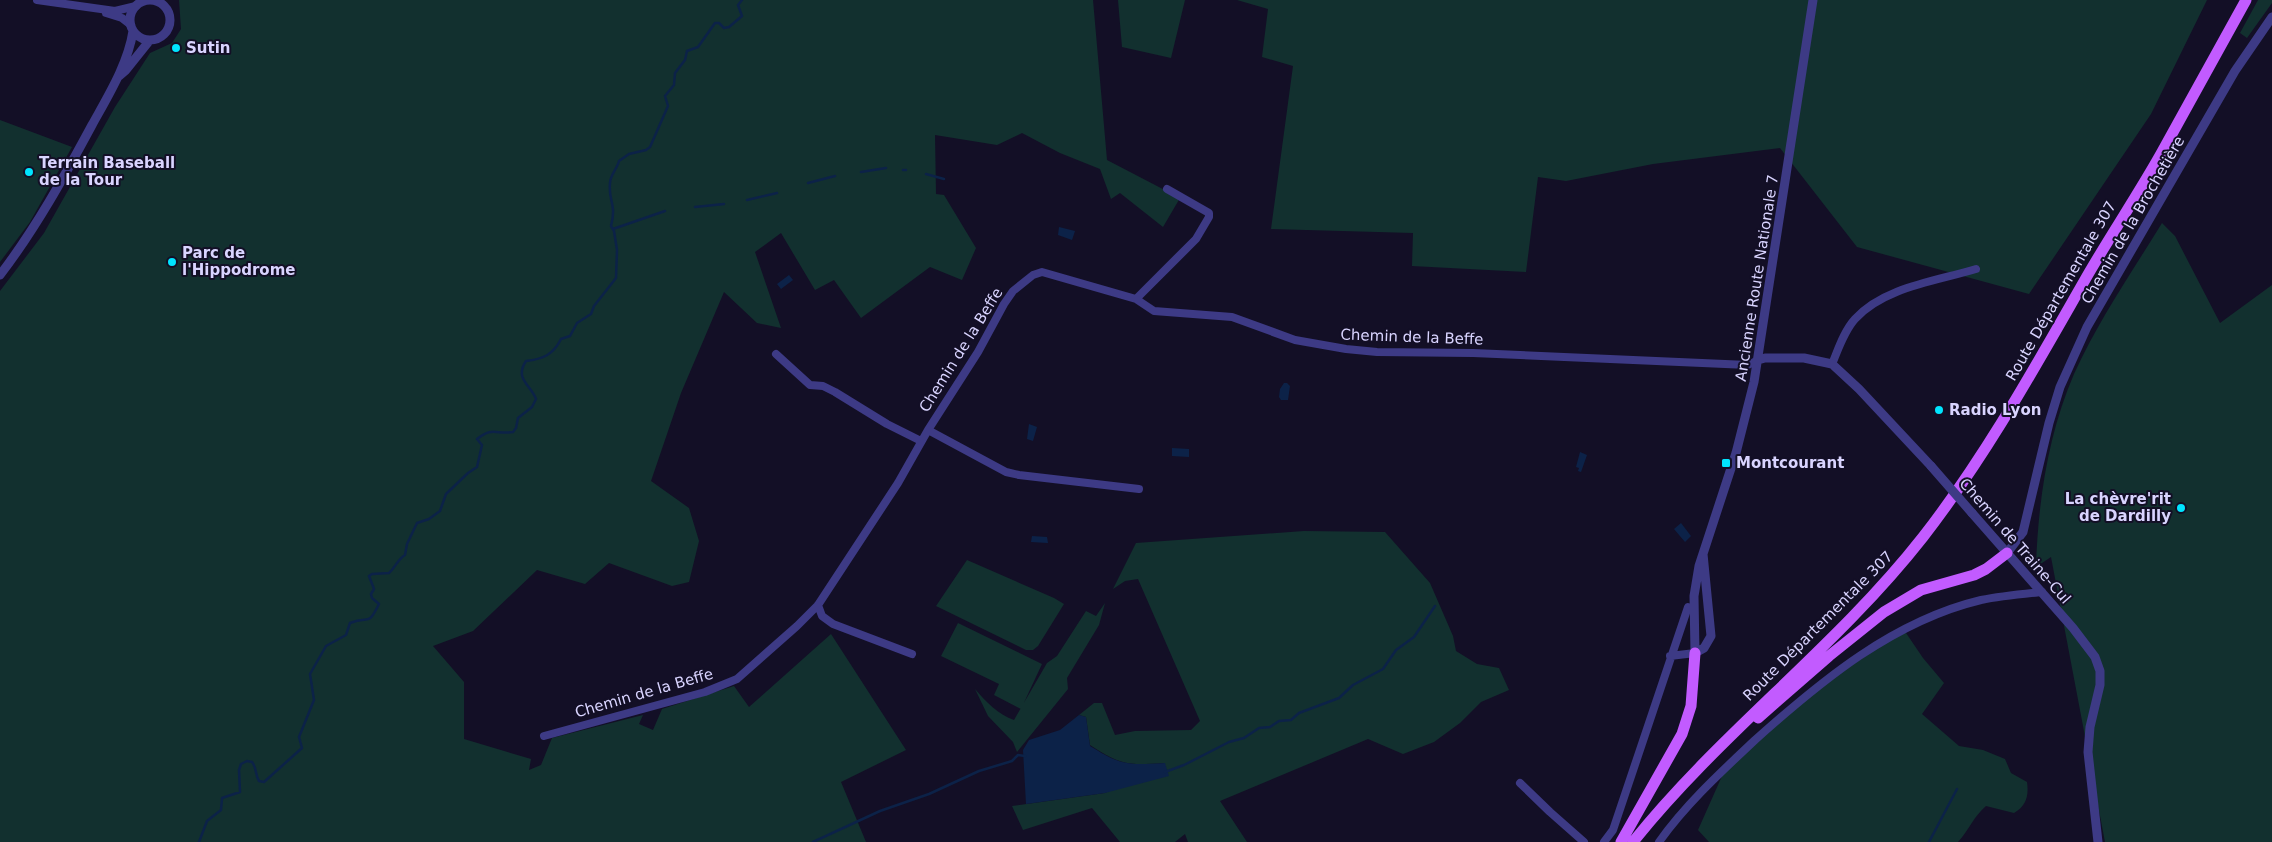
<svg xmlns="http://www.w3.org/2000/svg" width="2272" height="842" viewBox="0 0 2272 842" font-family="'DejaVu Sans',sans-serif">
<rect width="100%" height="100%" fill="#130f26"/>
<path fill="#12302f" d="M 179,0 L 1093,0 L 1107,160 L 1180,198 L 1163,227 L 1120,193 L 1111,199 L 1100,169 L 1060,153 L 1022,133 L 997,145 L 935,135 L 936,194 L 944,195 L 976,248 L 962,280 L 930,267 L 861,318 L 834,280 L 815,290 L 781,233 L 755,252 L 781,328 L 757,323 L 724,292 L 681,393 L 651,481 L 689,508 L 699,541 L 689,582 L 672,586 L 609,563 L 585,584 L 537,570 L 473,631 L 433,646 L 464,682 L 464,739 L 531,759 L 529,770 L 541,765 L 552,738 L 643,715 L 639,724 L 653,730 L 662,709 L 734,686 L 749,707 L 831,634 L 906,750 L 841,782 L 866,842 L 0,842 L 0,291 L 44,233 L 115,107 L 150,53 L 172,43 L 181,29 Z
M 1118,0 L 1185,0 L 1171,58 L 1122,47 Z
M 1237,0 L 2207,0 L 2151,114 L 2029,294 L 1857,247 L 1780,148 L 1653,164 L 1566,181 L 1538,177 L 1526,272 L 1412,266 L 1413,233 L 1271,229 L 1293,66 L 1262,57 L 1268,9 Z
M 2258,0 L 2272,0 L 2272,3 L 2247,38 L 2240,33 Z
M 0,120 L 72,147 L 30,222 L 0,262 Z
M 2162,223 L 2175,236 L 2220,323 L 2272,285 L 2272,842 L 2105,842 L 2051,557 L 2036,567 C 2038,502 2048,434 2074,374 C 2098,321 2132,272 2162,223 Z
M 1304,531 L 1385,532 L 1430,583 L 1453,636 L 1456,651 L 1477,664 L 1499,668 L 1509,690 L 1481,702 L 1460,723 L 1434,742 L 1403,754 L 1368,739 L 1220,801 L 1247,842 L 1188,842 L 1185,834 L 1175,842 L 1120,842 L 1092,808 L 1023,830 L 1012,806 L 1105,793 L 1165,763 C 1128,765 1122,766 1090,745 L 1086,717 L 1079,715 L 1094,703 L 1102,703 L 1115,735 L 1135,731 L 1191,730 L 1200,721 L 1138,579 L 1125,581 L 1113,589 L 1136,543 Z
M 967,560 L 1054,598 L 1064,604 L 1038,646 L 1033,650 L 1026,650 L 936,606 Z
M 1105,603 L 1099,625 L 1067,678 L 1068,689 L 1017,752 L 1013,742 L 988,716 L 975,689 C 985,701 999,715 1014,720 L 1047,663 L 1057,656 L 1086,611 L 1096,616 Z
M 958,623 L 1042,664 L 1021,709 L 994,695 L 999,684 L 941,656 Z
M 1904,630 L 1923,658 L 1944,683 L 1922,714 L 1959,746 L 1983,750 L 2005,759 L 2011,773 L 2027,782 C 2029,796 2026,806 2014,813 L 1986,806 C 1974,816 1969,830 1958,842 L 1709,842 L 1698,830 L 1726,767 L 1804,698 Z"/>
<path fill="#0c2248" d="M 1059,227 L 1075,231 L 1072,240 L 1058,235 Z
M 789,275 L 793,280 L 781,289 L 777,284 Z
M 1284,383 L 1287,383 L 1290,386 L 1288,400 L 1281,400 L 1279,397 L 1280,389 Z
M 1029,424 L 1037,427 L 1033,441 L 1027,439 Z
M 1172,448 L 1189,449 L 1189,457 L 1172,456 Z
M 1580,452 L 1587,455 L 1581,472 L 1578,471 L 1579,468 L 1576,467 Z
M 1681,523 L 1691,536 L 1685,542 L 1674,529 Z
M 1032,536 L 1047,537 L 1048,543 L 1031,542 Z
M 1079,715 L 1086,717 L 1090,746 C 1122,766 1128,765 1165,763 L 1169,776 L 1105,793 L 1026,804 L 1023,750 L 1029,740 L 1060,730 Z"/>
<g fill="none" stroke-linecap="round" stroke-linejoin="round">
<path stroke="#0c2248" stroke-width="2.5" d="M 903,170 L 906,170
M 861,172 L 886,168
M 926,174 L 944,179
M 808,183 L 835,176
M 747,200 L 777,193
M 695,207 L 724,204
M 613,229 L 665,211
M 1165,772 L 1184,765 L 1229,742 L 1244,738 L 1259,728 L 1270,727 L 1279,721 L 1291,720 L 1299,713 L 1339,698 L 1353,685 L 1383,669 L 1396,650 L 1414,637 L 1435,606
M 199,842 L 207,821 L 221,810 L 222,798 L 240,792 L 239,770 L 241,764 L 247,761 L 252,762 C 257,768 255,775 259,781 L 264,782 L 302,748 L 299,737 L 314,700 L 310,674 L 326,646 L 346,635 L 350,623 C 370,615 367,628 379,604 L 372,598 L 371,594 L 374,589 L 369,576 L 372,574 L 389,573 C 396,567 397,560 405,555 L 407,544 L 417,523 L 429,519 L 440,511 L 446,494 L 468,473 L 477,467 L 482,445 L 477,439 C 493,426 496,435 513,432 L 516,428 L 518,418 L 532,407 L 536,399 C 531,385 514,379 526,361 C 543,359 553,355 561,339 L 570,336 L 577,323 L 591,314 L 594,306 L 616,278 L 617,250 L 614,231 L 611,226 C 617,203 608,202 610,183 C 610,175 617,169 619,161 L 629,154 L 646,150 L 650,147 L 668,106 L 665,96 L 674,85 L 675,73 L 685,60 L 687,51 L 698,47 L 715,23 L 719,23 L 724,28 L 729,27 L 742,16 L 738,5 L 742,0
M 813,842 L 880,811 L 929,794 L 979,771 L 1012,761 L 1018,755 L 1025,756
M 1929,842 L 1957,789"/>
<path stroke="#3d3a85" stroke-width="8" d="M 37,0 L 115,11 L 136,6
M 106,13 L 122,18 L 131,25
M 1136,299 L 1196,239 L 1209,217 L 1209,213 L 1167,189
M 776,354 L 810,385 L 823,386 L 835,392 L 887,424 L 921,441
M 1832,364 C 1838,350 1844,331 1855,319 C 1884,287 1937,281 1976,269
M 928,430 L 1006,472 L 1019,475 L 1139,489
M 818,605 L 822,616 L 833,624 L 912,654
M 1670,656 L 1695,653
M 544,736 L 705,692 L 737,679 L 797,626 L 818,605 L 898,483 L 928,430 L 978,352 L 1004,304 L 1013,291 L 1033,275 L 1042,272 L 1136,299 L 1154,311 L 1232,317 L 1295,340 L 1346,349 L 1377,352 L 1473,353 L 1748,365 L 1758,360
M 1520,783 L 1550,812 L 1584,842
M 1604,842 L 1613,830 L 1688,607
M 1659,842 C 1686,804 1721,772 1755,740 C 1821,681 1893,621 1981,600 C 2001,596 2022,594 2042,592"/>
<path stroke="#3d3a85" stroke-width="9" d="M130 20a20 20 0 1 1 40 0a20 20 0 1 1-40 0Z
M 119,76 L 126,70 L 150,40
M 0,275 C 36,228 64,177 92,125 C 108,96 128,64 133,31
M 1758,360 L 1765,358 L 1804,358 L 1832,364 L 1859,389 L 1931,466
M 1972,513 L 2073,628 L 2095,657 L 2100,671 L 2100,685 L 2090,727 L 2088,752 L 2098,842
M 2007,553 L 2023,532 L 2049,423 L 2060,387 L 2087,327 L 2235,71 L 2272,17
M 1703,554 L 1711,636 L 1704,648 L 1695,653 L 1694,596 L 1699,566 L 1736,453 L 1754,382 L 1813,0"/>
<path stroke="#c25bff" stroke-width="11" d="M 1758,718 L 1829,656 L 1884,612 L 1921,590 L 1974,575 L 1986,569 L 2007,553
M 1621,842 L 1682,734 L 1691,706 L 1695,653
M 1633,842 C 1721,732 1836,648 1923,537 C 1986,456 2035,367 2086,278 C 2110,236 2138,195 2162,152 C 2190,102 2218,51 2246,0"/>
<path stroke="#3d3a85" stroke-width="9" d="M 1931,466 L 1972,513"/>
</g>
<g fill="#00e5ff" stroke="#130f26" stroke-width="2">
<circle cx="176" cy="48" r="5"/>
<circle cx="29" cy="172" r="5"/>
<circle cx="172" cy="262" r="5"/>
<circle cx="1939" cy="410" r="5"/>
<rect x="1721" y="458" width="10" height="10" rx="2.5"/>
<circle cx="2181" cy="508" r="5"/>
</g>
<g text-anchor="middle" stroke-width="4" stroke-linejoin="round" paint-order="stroke">
<g font-size="15" font-weight="bold" fill="#d9d4ff" stroke="#130f26" text-anchor="start">
<text x="186" y="53">Sutin</text>
<text x="39" y="168">Terrain Baseball<tspan x="39" dy="17">de la Tour</tspan></text>
<text x="182" y="258">Parc de<tspan x="182" dy="17">l'Hippodrome</tspan></text>
<text x="1949" y="415">Radio Lyon</text>
<text x="1736" y="468">Montcourant</text>
<text x="2171" y="504" text-anchor="end">La chèvre'rit<tspan x="2171" dy="17">de Dardilly</tspan></text>
</g>
<g font-size="15" fill="#d9d4ff" stroke="#130f26">
<text transform="translate(2133 220) rotate(-60)" y="5">Chemin de la Brochetière</text>
<text transform="translate(1757 278) rotate(-81)" y="5">Ancienne Route Nationale 7</text>
<text transform="translate(2061 291) rotate(-60)" y="5">Route Départementale 307</text>
<text transform="translate(1412 337) rotate(2)" y="5">Chemin de la Beffe</text>
<text transform="translate(961 350) rotate(-58)" y="5">Chemin de la Beffe</text>
<text transform="translate(2015 541) rotate(49)" y="5">Chemin de Traine-Cul</text>
<text transform="translate(1818 626) rotate(-45)" y="5">Route Départementale 307</text>
<text transform="translate(644 693) rotate(-16)" y="5">Chemin de la Beffe</text>
</g>
</g>
</svg>
